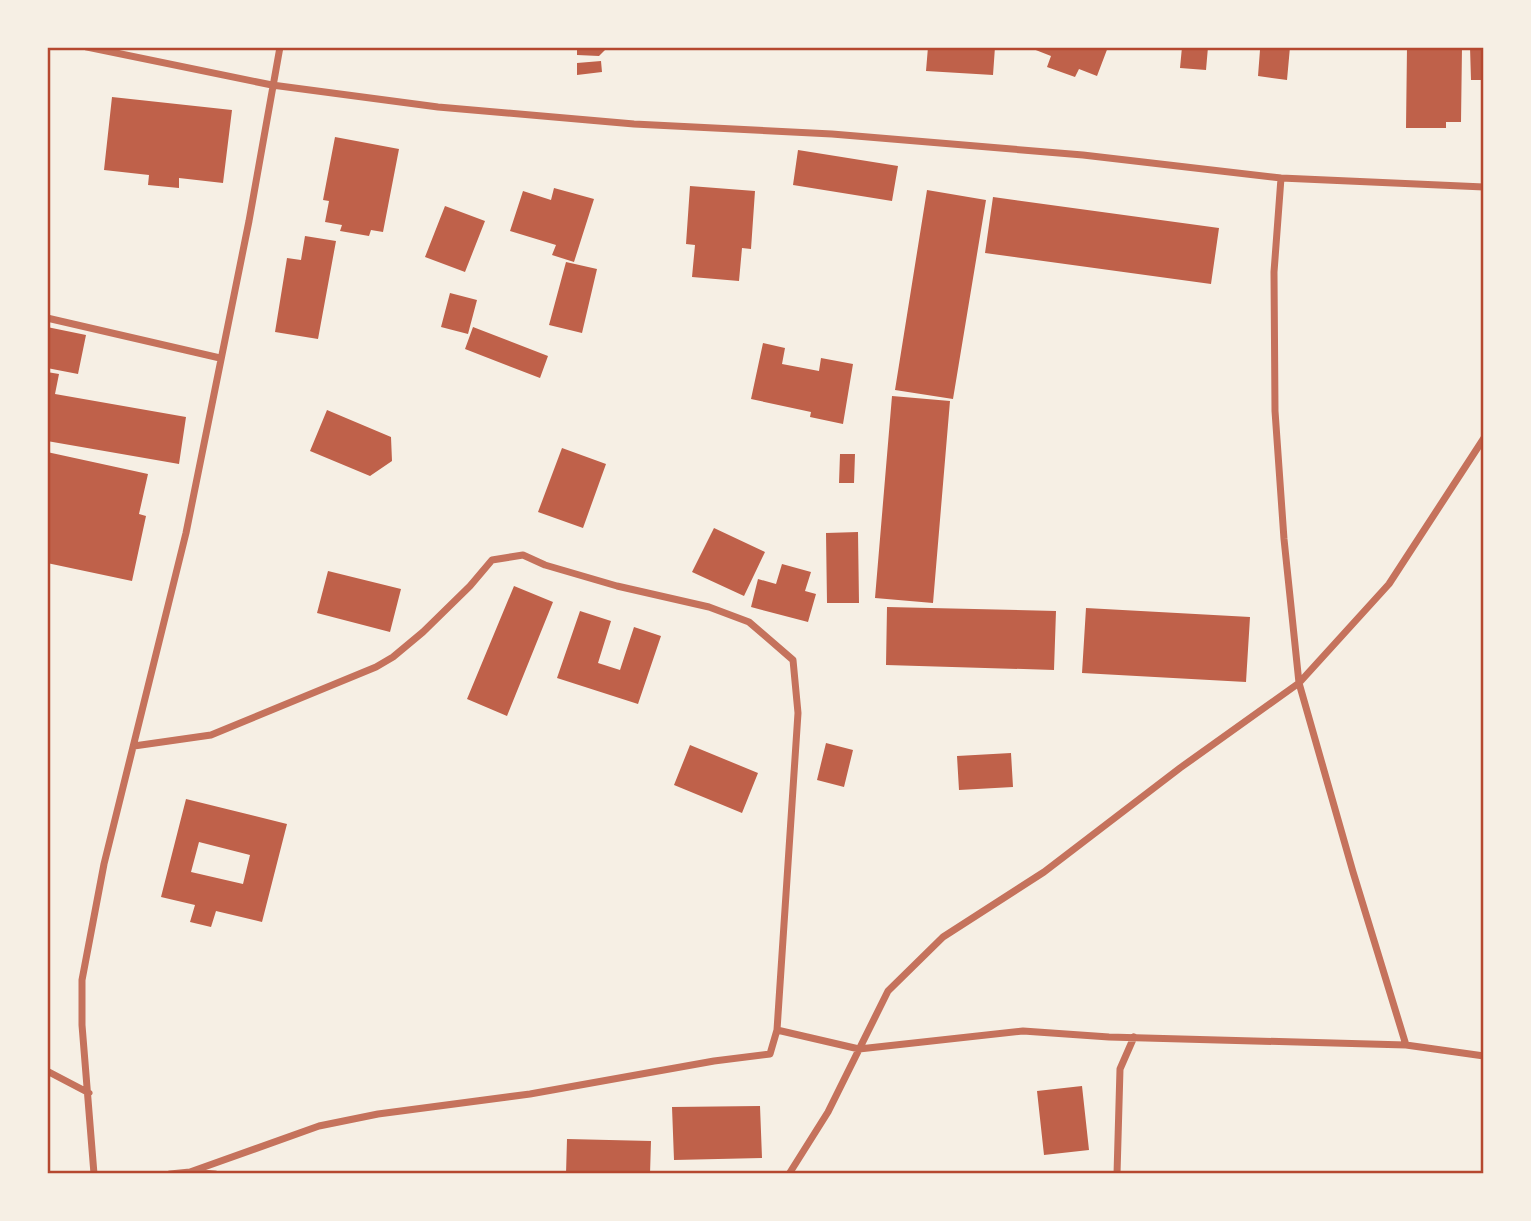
<svg xmlns="http://www.w3.org/2000/svg" width="1531" height="1221" viewBox="0 0 1531 1221" font-family="'Open Sans',sans-serif">
<rect width="100%" height="100%" fill="#f6efe4"/>
<path fill="#bf614a" fill-rule="evenodd" d="M 577,47 L 585,47 L 607,48 L 599,56 L 577,55 Z
M 928,47 L 995,47 L 993,75 L 926,71 Z
M 1028,47 L 1108,47 L 1097,76 L 1079,69 L 1075,77 L 1047,67 L 1051,56 Z
M 1182,47 L 1208,47 L 1206,70 L 1180,68 Z
M 1252,47 L 1290,47 L 1287,80 L 1258,76 L 1260,50 L 1252,49 Z
M 1407,47 L 1462,47 L 1461,122 L 1446,122 L 1446,128 L 1406,128 Z
M 1470,47 L 1484,47 L 1484,80 L 1471,80 Z
M 601,61 L 602,72 L 577,75 L 577,63 Z
M 112,97 L 232,110 L 223,183 L 179,178 L 179,188 L 148,185 L 149,175 L 104,170 Z
M 335,137 L 399,149 L 383,232 L 371,230 L 369,236 L 340,231 L 342,225 L 325,222 L 329,201 L 323,200 Z
M 798,150 L 898,166 L 892,201 L 793,185 Z
M 690,186 L 755,191 L 751,249 L 742,248 L 739,281 L 692,277 L 695,245 L 686,244 Z
M 554,188 L 594,199 L 574,262 L 552,255 L 556,245 L 510,231 L 523,191 L 551,200 Z
M 927,190 L 986,200 L 953,399 L 895,390 Z
M 993,197 L 1219,228 L 1211,284 L 985,253 Z
M 445,206 L 485,221 L 465,272 L 425,257 Z
M 305,236 L 336,241 L 318,339 L 275,332 L 287,258 L 301,260 Z
M 566,262 L 597,269 L 582,333 L 549,325 Z
M 450,293 L 477,300 L 468,334 L 441,327 Z
M 47,327 L 86,335 L 78,374 L 47,368 Z
M 473,327 L 548,356 L 540,378 L 465,349 Z
M 763,343 L 785,348 L 782,364 L 819,371 L 821,358 L 853,364 L 843,424 L 810,417 L 811,412 L 751,399 Z
M 47,372 L 59,374 L 55,394 L 186,417 L 179,464 L 47,441 Z
M 892,396 L 950,401 L 933,603 L 875,598 Z
M 327,410 L 391,437 L 392,461 L 370,476 L 310,451 Z
M 562,448 L 606,464 L 583,528 L 538,512 Z
M 47,452 L 148,474 L 139,514 L 146,516 L 132,581 L 47,563 Z
M 840,454 L 855,454 L 854,483 L 839,483 Z
M 714,528 L 765,552 L 744,596 L 692,572 Z
M 858,532 L 859,603 L 827,603 L 826,533 Z
M 782,564 L 811,572 L 805,591 L 816,594 L 808,622 L 751,607 L 758,579 L 776,584 Z
M 328,571 L 401,589 L 390,632 L 317,613 Z
M 514,586 L 553,602 L 507,716 L 467,699 Z
M 887,607 L 1056,611 L 1054,670 L 886,665 Z
M 1086,608 L 1250,617 L 1246,682 L 1082,673 Z
M 580,611 L 611,621 L 598,663 L 620,670 L 634,627 L 661,636 L 638,704 L 557,678 Z
M 826,743 L 853,750 L 844,787 L 817,780 Z
M 690,745 L 758,773 L 742,813 L 674,785 Z
M 1011,753 L 1013,787 L 959,790 L 957,756 Z
M 186,799 L 287,824 L 262,922 L 216,911 L 211,927 L 190,922 L 195,905 L 161,897 ZM 199,842 L 250,855 L 243,884 L 191,872 Z
M 1082,1086 L 1089,1150 L 1044,1155 L 1037,1091 Z
M 760,1106 L 762,1158 L 674,1160 L 672,1107 Z
M 567,1139 L 651,1141 L 650,1174 L 566,1174 Z"/>
<g fill="none" stroke-linecap="round" stroke-linejoin="round">
<path stroke="#c5725c" stroke-width="7" d="M 87,47 L 272,85 L 438,107 L 634,124 L 832,134 L 1083,155 L 1281,178 L 1484,187
M 1281,178 L 1274,272 L 1275,411 L 1284,539 L 1299,683 L 1353,872 L 1406,1045
M 47,318 L 220,358
M 134,746 L 211,735 L 376,667 L 393,657 L 423,632 L 470,586 L 492,560 L 523,555 L 545,565 L 617,586 L 709,607 L 749,622 L 793,660 L 798,713 L 777,1030
M 47,1071 L 89,1093
M 190,1172 L 319,1126 L 378,1114 L 530,1094 L 714,1061 L 770,1054 L 777,1030 L 859,1049 L 1023,1031 L 1109,1037 L 1406,1045 L 1484,1056
M 94,1174 L 82,1025 L 82,980 L 104,864 L 186,533 L 249,221 L 280,47
M 170,1174 L 190,1172 L 215,1174
M 789,1174 L 828,1112 L 888,991 L 943,937 L 1044,872 L 1180,768 L 1299,683 L 1389,584 L 1484,438
M 1117,1174 L 1120,1069 L 1134,1037"/>
</g>
<rect width="1531" height="1221" fill="none" stroke="#f6efe4" stroke-width="98"/>
<rect x="49" y="49" width="1433" height="1123" fill="none" stroke="#b5482f" stroke-width="2.5"/>
</svg>
